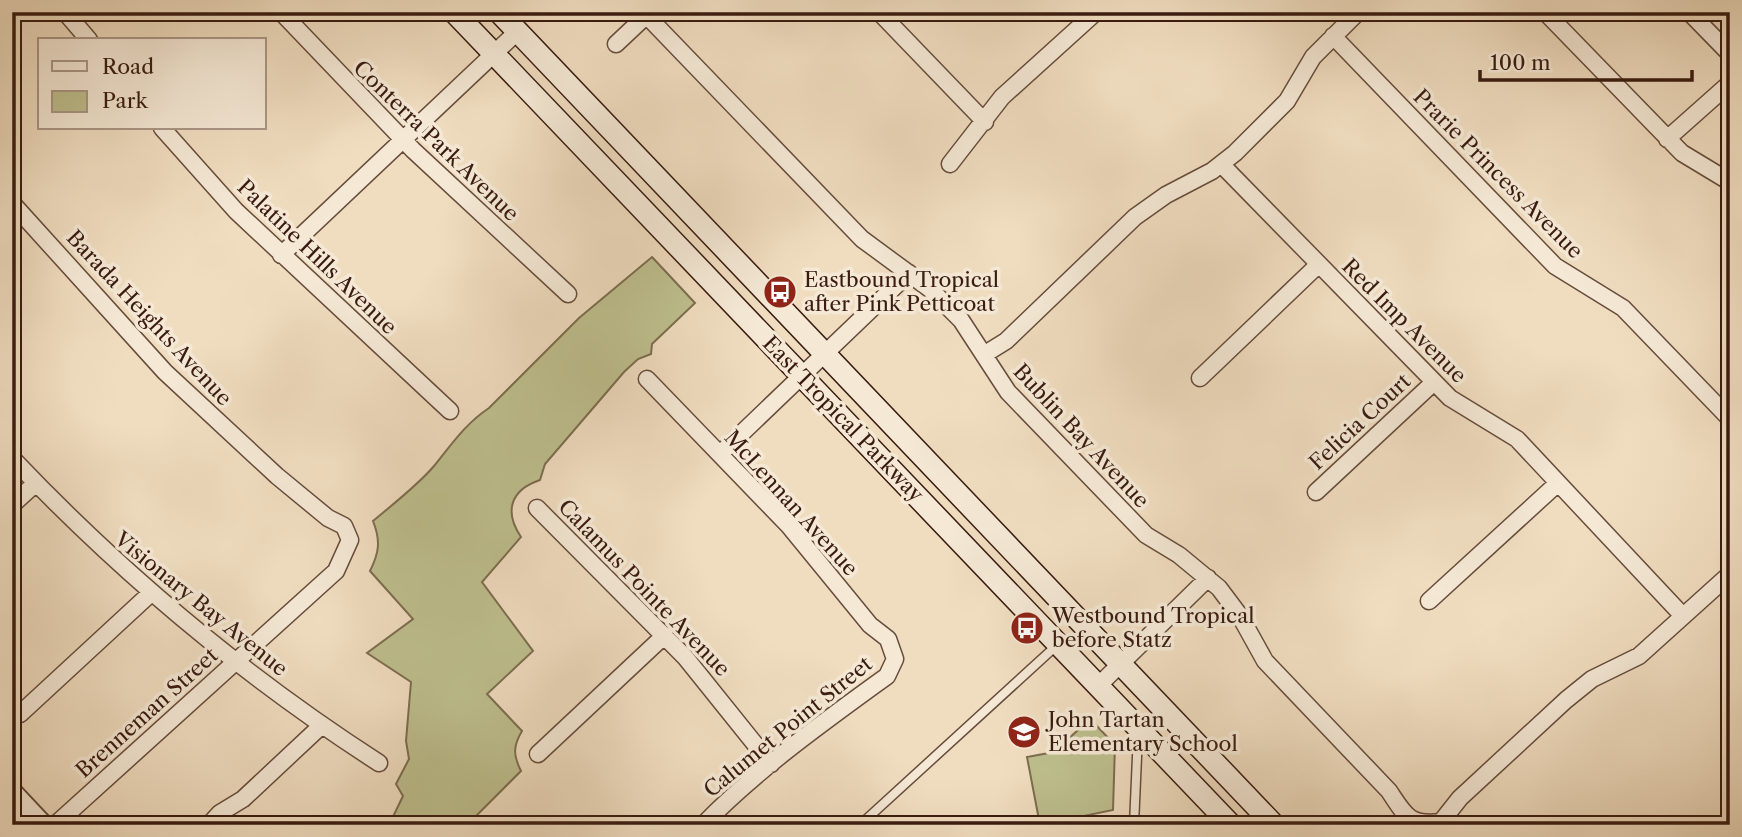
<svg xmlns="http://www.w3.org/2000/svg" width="1742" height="837" viewBox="0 0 1742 837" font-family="'Libre Caslon Text',serif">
<rect width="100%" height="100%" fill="#f0ddc0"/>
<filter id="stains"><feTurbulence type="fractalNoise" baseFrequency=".00286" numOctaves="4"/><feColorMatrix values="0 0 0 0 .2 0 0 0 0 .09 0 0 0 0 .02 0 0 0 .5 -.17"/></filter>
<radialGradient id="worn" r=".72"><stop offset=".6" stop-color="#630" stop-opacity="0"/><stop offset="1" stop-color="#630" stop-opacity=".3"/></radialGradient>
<path fill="#bebf8e" stroke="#7c6d4f" stroke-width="2" d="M 652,257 L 695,303 L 652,344 L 651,354 L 638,359 L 624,372 L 545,464 L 540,480 C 510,490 504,512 521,537 L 482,582 L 533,651 L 487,694 L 522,731 C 513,746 513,755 521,771 L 472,820 L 473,825 L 389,825 L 403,796 L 396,784 L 409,759 L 406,741 L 411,682 L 367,653 L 413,619 L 370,571 C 379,553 381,541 373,521 C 393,504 417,486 434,466 C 452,444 465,424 489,408 L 579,318 Z
M 1090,719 L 1115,745 L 1113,810 L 1040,825 L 1027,757 L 1054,752 Z"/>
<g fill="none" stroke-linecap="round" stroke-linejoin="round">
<defs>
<path id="service" d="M 860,825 L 1056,646
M 1134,825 L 1138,734"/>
<path id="minor" d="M 65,12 L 89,40
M 281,12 L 413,150 L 568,294
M 879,12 L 985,122
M 1545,12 L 1682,153 L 1730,182
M 1689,12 L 1730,54
M 647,16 L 862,239 L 930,289 L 961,320 L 1008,392 L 1146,535 L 1179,555 L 1219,588 L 1240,616 L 1265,661 L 1389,791 C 1405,815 1409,826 1441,822 L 1460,798 L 1566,700 L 1592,679 L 1639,656 L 1730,574
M 1333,36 L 1555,266 L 1623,308 L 1730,419
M 616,44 L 650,12
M 162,128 L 236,211 L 450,411
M 1667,139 L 1730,83
M 950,164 L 1002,97 L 1096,12
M 1221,164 L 1450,398 L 1517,439 L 1683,616
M 12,203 L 165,372 L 277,476 L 328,518 L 344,526 L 350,540 L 336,571 L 55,825
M 281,255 L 517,32
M 985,354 L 1006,341 L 1135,217 L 1166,195 L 1212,171 L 1235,153 L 1287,101 L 1313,57 L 1358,12
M 1200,378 L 1318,265
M 647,379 L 789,526 L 870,625 L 888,639 L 895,659 L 887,676 C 825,721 756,770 703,825
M 720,454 L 909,273
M 12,458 C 123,575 244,676 379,763
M 1316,492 L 1433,383
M 12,505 L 36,483
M 537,508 L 685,657 L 771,764
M 1429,601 L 1558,483
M 1098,686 L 1208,578
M 20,714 L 151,593
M 538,754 L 665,635
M 209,825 L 220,813 L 243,799 L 321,726"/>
<path id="tertiary" d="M 12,792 L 43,825"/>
<path id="secondary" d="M 454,12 L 1231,825
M 499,12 L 1274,825"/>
</defs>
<use href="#service" stroke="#674c3c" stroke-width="11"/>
<use href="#minor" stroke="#674c3c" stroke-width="19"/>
<use href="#tertiary" stroke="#674c3c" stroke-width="23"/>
<use href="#secondary" stroke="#391b10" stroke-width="24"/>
<use href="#service" stroke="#f5e9d6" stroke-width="8"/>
<use href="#minor" stroke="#f5e9d6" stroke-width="16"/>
<use href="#tertiary" stroke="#f5e9d6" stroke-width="19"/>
<use href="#secondary" stroke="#f5e9d6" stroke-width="21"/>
</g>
<defs>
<symbol id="bus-disc" viewBox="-11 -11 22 22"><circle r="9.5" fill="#8f2418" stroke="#f5e9d6"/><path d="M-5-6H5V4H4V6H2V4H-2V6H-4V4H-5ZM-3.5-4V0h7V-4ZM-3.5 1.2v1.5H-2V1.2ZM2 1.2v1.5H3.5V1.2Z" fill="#fff"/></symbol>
<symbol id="school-disc" viewBox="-11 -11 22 22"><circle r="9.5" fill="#8f2418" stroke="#f5e9d6"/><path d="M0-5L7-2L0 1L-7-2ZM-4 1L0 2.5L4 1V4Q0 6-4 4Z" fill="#fff"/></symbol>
</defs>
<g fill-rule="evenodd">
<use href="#bus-disc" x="761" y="273" width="38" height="38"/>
<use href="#bus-disc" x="1008" y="609" width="38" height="38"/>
<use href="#school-disc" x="1005" y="713" width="38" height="38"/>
</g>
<g text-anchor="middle" stroke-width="7" stroke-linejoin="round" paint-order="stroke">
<g font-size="21" fill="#391b10" stroke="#f5e9d6">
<text transform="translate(436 141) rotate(44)" y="7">Conterra Park Avenue</text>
<text transform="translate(1498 174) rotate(45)" y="7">Prarie Princess Avenue</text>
<text transform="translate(317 257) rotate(44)" y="7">Palatine Hills Avenue</text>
<text transform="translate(149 318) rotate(47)" y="7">Barada Heights Avenue</text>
<text transform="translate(1404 321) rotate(45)" y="7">Red Imp Avenue</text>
<text transform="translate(843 419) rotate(46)" y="7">East Tropical Parkway</text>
<text transform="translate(1360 422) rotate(-43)" y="7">Felicia Court</text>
<text transform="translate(1081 436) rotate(47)" y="7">Bublin Bay Avenue</text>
<text transform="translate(791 503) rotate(48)" y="7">McLennan Avenue</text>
<text transform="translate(644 588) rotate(46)" y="7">Calamus Pointe Avenue</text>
<text transform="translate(201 604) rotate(39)" y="7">Visionary Bay Avenue</text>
<text transform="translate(147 713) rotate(-42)" y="7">Brenneman Street</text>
<text transform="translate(788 727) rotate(-39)" y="7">Calumet Point Street</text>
</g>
<g font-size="21" fill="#391b10" stroke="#f5e9d6" text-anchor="start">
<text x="804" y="287">Eastbound Tropical<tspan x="804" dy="24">after Pink Petticoat</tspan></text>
<text x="1052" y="623">Westbound Tropical<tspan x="1052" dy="24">before Statz</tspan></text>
<text x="1048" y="727">John Tartan<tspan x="1048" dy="24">Elementary School</tspan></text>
</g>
</g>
<rect width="1742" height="837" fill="none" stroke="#f0ddc0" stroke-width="42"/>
<rect x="14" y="14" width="1714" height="809" fill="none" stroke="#391b10" stroke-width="3.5"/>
<rect x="21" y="21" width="1700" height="795" fill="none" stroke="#391b10" stroke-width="2"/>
<rect x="38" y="38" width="228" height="91" fill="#f5e9d6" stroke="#aa9787" stroke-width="2"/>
<rect x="52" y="61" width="35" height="10" fill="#f5e9d6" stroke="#aa9787" stroke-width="2"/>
<text x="102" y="74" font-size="21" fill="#391b10">Road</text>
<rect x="52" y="91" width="35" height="21" fill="#bebf8e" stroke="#aa9787" stroke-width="2"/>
<text x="102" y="108" font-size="21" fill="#391b10">Park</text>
<path d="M1480 70v10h212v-10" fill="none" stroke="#391b10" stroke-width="3.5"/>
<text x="1490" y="70" font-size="21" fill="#391b10" stroke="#f5e9d6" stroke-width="5" paint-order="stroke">100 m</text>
<rect width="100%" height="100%" filter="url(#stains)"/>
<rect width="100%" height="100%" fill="url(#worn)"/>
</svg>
